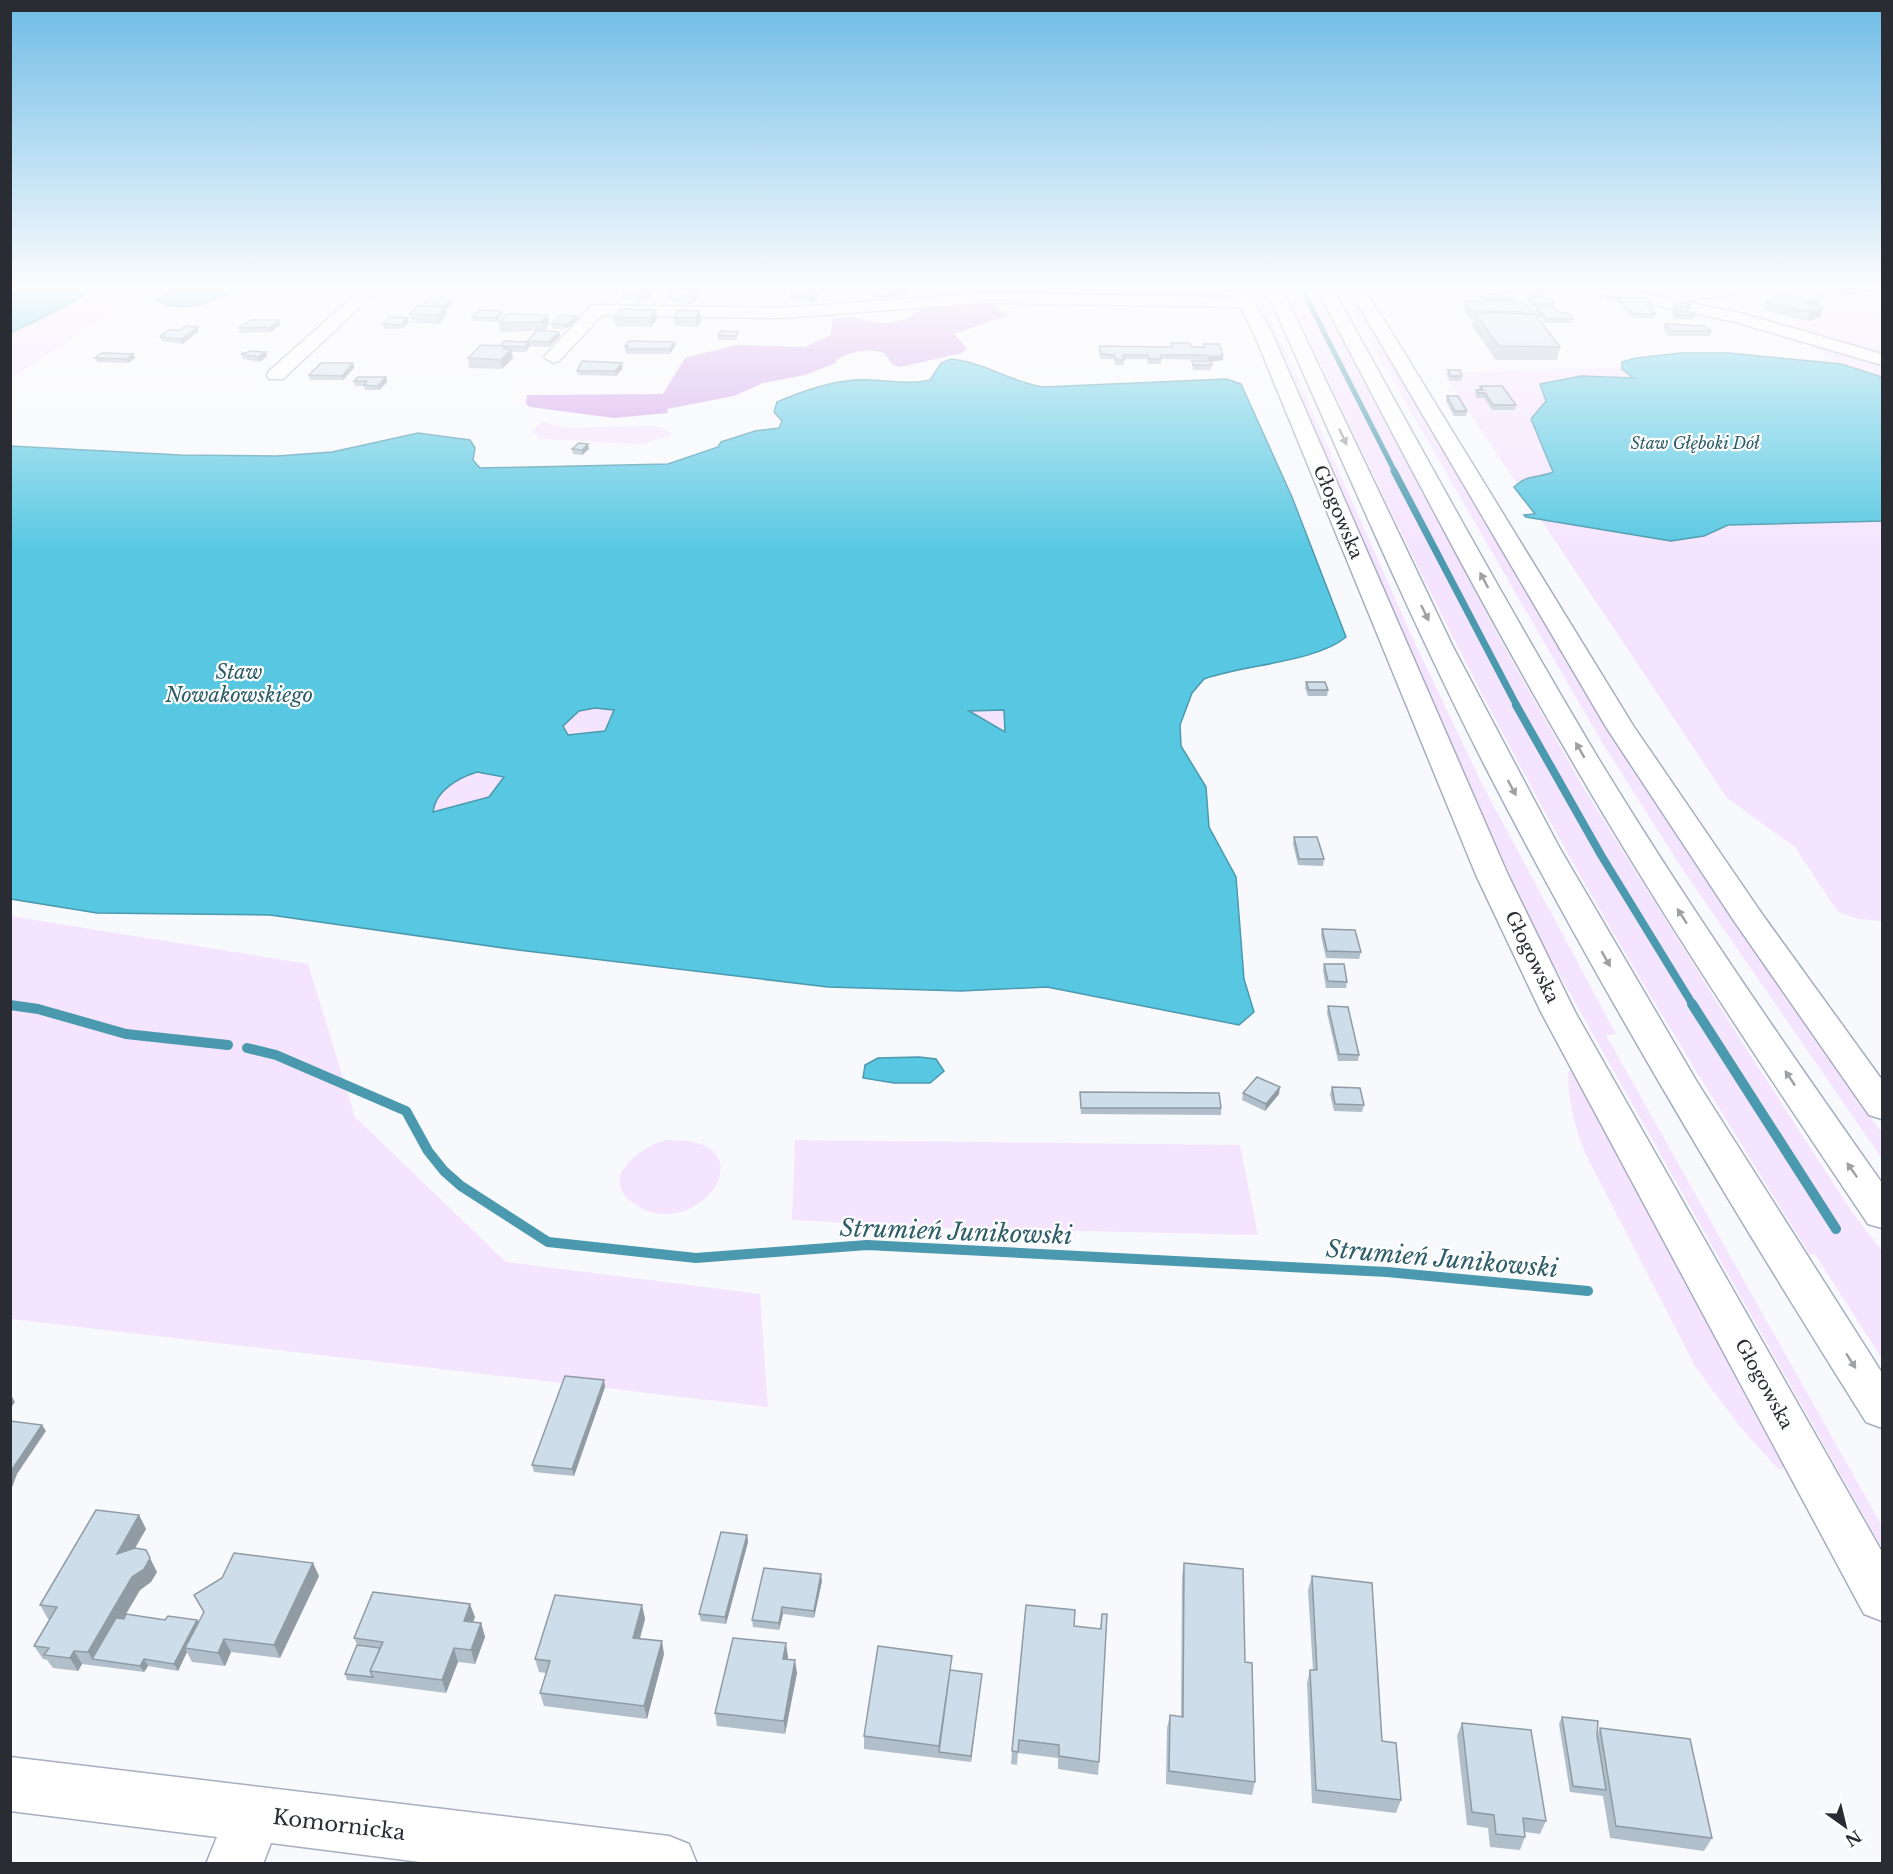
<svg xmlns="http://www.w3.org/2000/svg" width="1893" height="1874" viewBox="0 0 1893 1874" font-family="'Libre Baskerville',serif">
<rect width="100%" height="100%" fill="#f8f9fd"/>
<path fill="#f5e4fe" d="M 10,289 L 148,289 L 11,379 Z
M 1248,289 L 1258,289 L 1414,641 L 1482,784 L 1616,1034 L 1606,1035 L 1882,1526 L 1882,1548 L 1531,924 L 1276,342 Z
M 1285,289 L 1315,289 L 1501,641 L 1583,787 L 1740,1039 L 1852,1212 L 1882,1251 L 1882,1359 L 1815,1254 L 1810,1255 C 1709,1092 1606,929 1517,760 C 1434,606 1360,447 1285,289 Z
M 1340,289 L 1348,289 L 1614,740 L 1698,869 L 1882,1133 L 1882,1159 L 1683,870 L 1600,739 Z
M 1882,310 L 1882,921 L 1858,919 L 1838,912 L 1795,847 L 1727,798 L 1443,373 L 1829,360 L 1789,316 Z
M 542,421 L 567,428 L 653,426 L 664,428 L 673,435 L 641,444 L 541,439 L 532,431 Z
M 595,708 L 615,709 L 605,731 L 568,735 L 563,726 L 579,711 Z
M 1004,710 L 1006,733 L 967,711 Z
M 477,772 L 505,777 L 489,797 L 433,813 C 436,791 458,778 477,772 Z
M 10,916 L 308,964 L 355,1117 L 506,1262 L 760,1294 L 768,1407 L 11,1319 Z
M 1568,1071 L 1573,1071 L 1785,1465 L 1782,1470 L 1777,1468 L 1740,1427 L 1696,1368 L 1586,1155 C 1574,1126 1568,1102 1568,1071 Z
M 666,1140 C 774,1136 699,1246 636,1205 C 596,1180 638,1148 666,1140 Z
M 795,1140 L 1240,1145 L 1258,1235 L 945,1228 L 792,1220 Z"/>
<path fill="#d2a5ea" d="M 957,304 L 993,305 L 1008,315 L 954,334 L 967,348 L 962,353 L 901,367 L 893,365 L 884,353 C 866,348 853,351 836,360 L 836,363 L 805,375 L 763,383 L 734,396 L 667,409 L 668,413 L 614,418 L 530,407 L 526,404 L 527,395 L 663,394 L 685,358 L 736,345 L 805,347 L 831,335 L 832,319 L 851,317 L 876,323 L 887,323 L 905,319 L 925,308 Z"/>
<path fill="#58c8e2" stroke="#4a99ae" stroke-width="1.5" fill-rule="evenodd" d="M 11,289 L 93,289 L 68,305 L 11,333 Z
M 173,289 L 239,289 C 213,301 184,315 156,300 Z
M 1680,353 L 1729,353 L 1841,364 L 1882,377 L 1882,521 L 1728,525 L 1704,536 L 1671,541 L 1526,517 L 1524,515 L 1535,514 L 1514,487 C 1529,473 1537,479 1553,472 L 1531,419 L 1546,401 L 1540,384 L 1581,376 L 1633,378 L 1622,369 L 1622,362 L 1636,358 Z
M 951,359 C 984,362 1011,382 1043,387 L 1227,379 L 1241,384 L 1292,497 L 1346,637 C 1317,662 1242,665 1204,679 L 1192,693 L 1180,725 L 1181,746 L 1206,787 L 1209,827 L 1236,877 L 1244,979 L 1254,1012 L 1239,1025 L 1047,987 L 961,991 L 828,987 L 518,950 L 270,915 L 97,913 L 11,899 L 11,446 L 180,455 L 277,456 L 332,452 L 418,433 L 470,440 L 475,448 L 473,460 L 480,468 L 668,464 L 718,447 L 721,442 L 755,431 L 779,428 L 782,421 L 774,412 L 777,402 C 800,392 829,382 855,380 C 880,378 905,386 930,380 L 941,363 ZM 595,708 L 614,710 L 605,731 L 568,735 L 563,726 L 579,711 ZM 1004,710 L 1005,732 L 969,711 ZM 477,772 L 504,777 L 489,797 L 433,812 C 435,791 458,778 477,772 Z
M 919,1057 L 936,1059 L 944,1071 L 930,1083 L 894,1083 L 863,1078 L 865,1065 L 878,1058 Z"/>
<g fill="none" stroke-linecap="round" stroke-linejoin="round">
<path stroke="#4a99ae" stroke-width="5" d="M 1302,289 L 1395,472"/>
<path stroke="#4a99ae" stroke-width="7" d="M 1394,471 L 1517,706"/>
<path stroke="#4a99ae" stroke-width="8" d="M 1516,705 L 1601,855 L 1693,1005"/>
<path stroke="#4a99ae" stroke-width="10" d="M 1692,1004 L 1836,1229
M 10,1005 L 38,1009 L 126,1034 L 228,1045
M 247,1048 L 276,1055 L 406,1111 L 428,1151 L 444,1171 L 461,1186 L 548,1242 L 696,1258 L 867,1245 L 1387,1272 L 1588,1291"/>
<defs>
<path id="minor" d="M 362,289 L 379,289 L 283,379 L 269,379 L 267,375 L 269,371 Z
M 1231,289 L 1247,289 L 1271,331 L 1508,875 L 1575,1012 L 1882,1552 L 1882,1621 L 1864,1614 L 1541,1012 L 1476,875 L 1253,331 L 1240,307 L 985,303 L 781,318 L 602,315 L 559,361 L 553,363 L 544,357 L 591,306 L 597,305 L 781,308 L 985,293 L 1235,297 Z
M 1349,289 L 1365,289 L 1634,727 L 1762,914 L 1882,1080 L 1882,1119 L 1869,1115 L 1734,921 L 1606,727 Z
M 1593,289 L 1623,289 L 1672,299 L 1670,296 L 1672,292 L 1678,291 L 1745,289 L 1737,294 L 1681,301 L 1744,314 L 1882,354 L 1882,365 L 1735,322 L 1601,294 Z
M 10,1757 L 669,1836 L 689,1844 L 697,1864 L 436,1864 L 271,1843 L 263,1864 L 206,1864 L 217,1837 L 10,1811 Z"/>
<path id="major" d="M 1266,289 L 1282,289 L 1453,647 L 1559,847 L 1697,1082 L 1882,1373 L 1882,1428 L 1866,1422 C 1731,1207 1600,990 1484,764 C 1405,609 1337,448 1266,289 Z
M 1317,289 L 1333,289 C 1420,446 1506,604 1598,758 C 1687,904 1784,1044 1882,1183 L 1882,1228 L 1868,1224 C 1765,1071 1663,918 1571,759 C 1481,605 1400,447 1317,289 Z"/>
</defs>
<use href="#minor" stroke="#a6aebf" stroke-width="3"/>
<use href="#major" stroke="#a6aebf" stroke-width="3"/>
<use href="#minor" fill="#fff" fill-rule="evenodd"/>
<use href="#major" fill="#fff" fill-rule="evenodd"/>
</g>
<path fill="#b0bfc9" d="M 316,289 L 336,289 L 329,294 L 317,294 Z
M 620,289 L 654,289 L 654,291 L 646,303 L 636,302 L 635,300 L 623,300 Z
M 667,289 L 698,289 L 699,295 L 693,304 L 673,303 L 672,299 L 667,299 L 666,290 Z
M 725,289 L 753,289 L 751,292 L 725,291 Z
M 792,289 L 827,289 L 826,291 L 822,291 L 815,301 L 810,302 L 790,300 L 790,291 Z
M 931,289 L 976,289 L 976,295 L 931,294 Z
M 1448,289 L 1485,289 L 1484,294 L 1499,294 L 1499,292 L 1516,299 L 1515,302 L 1530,311 L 1536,311 L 1537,308 L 1532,308 L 1528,302 L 1528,297 L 1530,297 L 1521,292 L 1522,289 L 1545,289 L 1547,291 L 1545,298 L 1555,304 L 1554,307 L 1559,313 L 1573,319 L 1572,323 L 1545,323 L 1540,317 L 1540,320 L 1560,347 L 1557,360 L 1496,360 L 1472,326 L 1473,320 L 1471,320 L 1464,310 L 1465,301 L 1483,301 L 1480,299 L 1481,295 L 1453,295 Z
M 1795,289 L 1815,294 L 1819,307 L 1823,308 L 1820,317 L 1808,321 L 1763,310 L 1765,302 L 1794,292 Z
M 1825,289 L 1873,289 L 1872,292 L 1842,296 Z
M 1606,294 L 1618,298 L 1653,304 L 1652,308 L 1650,308 L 1655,314 L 1654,318 L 1632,318 L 1617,302 L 1607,302 L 1605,298 Z
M 453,303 L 446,310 L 447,315 L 439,324 L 412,323 L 410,314 Z
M 1673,305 L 1691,305 L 1690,309 L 1686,311 L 1672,310 Z
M 656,310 L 657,319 L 651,327 L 616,326 L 614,318 Z
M 502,311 L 502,315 L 496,322 L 473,321 L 472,317 Z
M 700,311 L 701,320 L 697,327 L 675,326 L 674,318 Z
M 1673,312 L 1695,315 L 1694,320 L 1675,319 L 1672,316 Z
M 507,314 L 549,324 L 544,331 L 559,332 L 560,336 L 549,347 L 530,346 L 525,352 L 512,352 L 513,358 L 502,369 L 469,368 L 468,358 L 500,346 L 527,342 L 537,331 L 500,332 L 499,323 Z
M 577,316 L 577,320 L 573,325 L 564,329 L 553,329 L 552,324 Z
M 409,322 L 402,329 L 384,329 L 383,324 Z
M 1665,324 L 1711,331 L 1710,336 L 1668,336 L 1663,328 Z
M 280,325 L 271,332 L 240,333 L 239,328 Z
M 199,331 L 182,344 L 161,341 L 160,337 Z
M 738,332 L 738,336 L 736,340 L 718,340 L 718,335 Z
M 675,342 L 675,346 L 670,354 L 626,354 L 625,350 L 625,346 Z
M 1171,343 L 1191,347 L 1204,347 L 1204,344 L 1223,355 L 1223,360 L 1211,362 L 1211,370 L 1193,370 L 1192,361 L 1208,361 L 1208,360 L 1161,359 L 1161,364 L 1148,364 L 1147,359 L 1124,359 L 1124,365 L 1115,365 L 1114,359 L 1100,359 L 1099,351 L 1099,346 L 1171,347 Z
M 266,352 L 267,356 L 260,362 L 243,359 L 241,354 Z
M 133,354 L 135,358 L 128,363 L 97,362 L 95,358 Z
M 353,363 L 354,368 L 343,380 L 310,380 L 309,375 Z
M 623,368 L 616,376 L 578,375 L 577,371 Z
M 1448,370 L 1462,376 L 1461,381 L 1450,381 L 1447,375 Z
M 386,377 L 387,382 L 379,390 L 365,390 L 364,386 L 355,386 L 354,381 Z
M 1480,386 L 1516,405 L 1515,410 L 1492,410 L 1484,398 L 1477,398 L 1475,395 L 1476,390 L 1479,390 Z
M 1447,396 L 1467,411 L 1466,416 L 1454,416 L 1446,401 Z
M 572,449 L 589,449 L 582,455 L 573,454 Z
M 1306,682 L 1328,690 L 1327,696 L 1308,696 L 1305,688 Z
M 1294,837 L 1324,859 L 1323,866 L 1298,865 L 1293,844 Z
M 1322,929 L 1361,952 L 1359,959 L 1326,958 L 1321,936 Z
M 1324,964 L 1347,982 L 1346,988 L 1326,988 L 1323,970 Z
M 1328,1006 L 1359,1055 L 1358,1061 L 1338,1061 L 1327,1013 Z
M 1332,1087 L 1364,1105 L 1362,1112 L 1334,1111 L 1330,1094 Z
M 1080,1092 L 1221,1108 L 1221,1115 L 1081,1114 Z
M 1243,1093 L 1279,1094 L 1265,1111 L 1242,1100 Z
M 605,1387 L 574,1476 L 534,1472 L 532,1465 Z
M 139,1515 L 146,1529 L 135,1548 L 157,1572 L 151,1582 L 140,1590 L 123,1619 L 165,1620 L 197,1620 L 199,1623 L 204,1613 L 194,1595 L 319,1576 L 280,1658 L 231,1652 L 225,1666 L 192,1662 L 187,1652 L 178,1671 L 148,1666 L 144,1672 L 82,1664 L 78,1671 L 53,1668 L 47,1660 L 43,1659 L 34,1646 L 50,1619 L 48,1619 L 40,1605 Z
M 747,1535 L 748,1542 L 726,1624 L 701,1621 L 699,1614 Z
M 1184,1563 L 1245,1662 L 1255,1782 L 1252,1795 L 1166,1784 L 1167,1728 L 1170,1715 L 1181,1717 L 1182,1577 Z
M 1312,1576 L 1382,1741 L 1401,1800 L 1396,1813 L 1312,1803 L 1307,1683 L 1310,1670 L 1313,1670 L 1308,1590 Z
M 822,1581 L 814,1618 L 783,1614 L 779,1630 L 753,1627 L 752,1620 Z
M 642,1605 L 645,1619 L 640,1639 L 664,1654 L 647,1719 L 544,1706 L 540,1693 L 546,1673 L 539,1672 L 535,1659 Z
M 1102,1614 L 1099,1762 L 1098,1775 L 1058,1769 L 1058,1758 L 1018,1753 L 1017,1765 L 1011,1764 L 1012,1751 L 1074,1626 L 1100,1629 Z
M 475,1617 L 473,1622 L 481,1623 L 485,1637 L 475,1664 L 458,1662 L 446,1693 L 347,1680 L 345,1674 L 357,1645 L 354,1638 Z
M 788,1657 L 787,1659 L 797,1673 L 785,1734 L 717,1726 L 715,1713 Z
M 982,1674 L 971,1762 L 864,1749 L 864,1736 Z
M 1562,1717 L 1597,1735 L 1600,1728 L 1712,1838 L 1704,1851 L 1610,1838 L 1603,1796 L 1570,1792 L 1559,1724 Z
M 1462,1723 L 1546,1821 L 1540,1834 L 1525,1832 L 1525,1837 L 1520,1850 L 1490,1847 L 1488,1828 L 1467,1825 L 1457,1736 Z"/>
<path fill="#909ba4" d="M 330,289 L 336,289 L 329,294 L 328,290 Z
M 649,289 L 654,289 L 654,291 L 646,303 L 645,294 Z
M 697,289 L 698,289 L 699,295 L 693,304 L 693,295 Z
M 817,289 L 822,289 L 822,291 L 815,301 L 810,302 L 809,294 Z
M 1866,289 L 1873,289 L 1872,292 L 1842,296 L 1844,291 Z
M 907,291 L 907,295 L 878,299 L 878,295 Z
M 1823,296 L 1818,309 L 1804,303 Z
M 452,299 L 453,303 L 446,310 L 447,315 L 439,324 L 438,315 L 444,306 Z
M 1691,305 L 1690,309 L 1686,311 L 1687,307 Z
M 1823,308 L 1820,317 L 1808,321 L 1810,312 Z
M 656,310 L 657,319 L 651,327 L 650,318 Z
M 502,311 L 502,315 L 496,322 L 496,318 Z
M 700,311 L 701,320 L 697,327 L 696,318 Z
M 548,315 L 549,324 L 544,331 L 542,322 Z
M 577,316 L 577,320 L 573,325 L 564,329 L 564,325 Z
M 408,318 L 409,322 L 402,329 L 401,325 Z
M 279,320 L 280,325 L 271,332 L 270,327 Z
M 198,327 L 199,331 L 182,344 L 181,339 Z
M 559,332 L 560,336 L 549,347 L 548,342 Z
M 529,342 L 530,346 L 525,352 L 525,347 Z
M 675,342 L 675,346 L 670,354 L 670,349 Z
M 505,346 L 507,354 L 511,349 L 513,358 L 502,369 L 501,360 L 503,349 Z
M 266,352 L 267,356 L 260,362 L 258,357 Z
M 133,354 L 135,358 L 128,363 L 127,359 Z
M 1223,355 L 1223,360 L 1208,362 L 1209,357 Z
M 353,363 L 354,368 L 343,380 L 342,376 Z
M 622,363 L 623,368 L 616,376 L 615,371 Z
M 386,377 L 387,382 L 379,390 L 378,386 Z
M 588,444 L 589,449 L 582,455 L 582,450 Z
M 1280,1087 L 1279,1094 L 1265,1111 L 1266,1104 Z
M 604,1380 L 605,1387 L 574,1476 L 572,1469 Z
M 11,1395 L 15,1402 L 10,1409 L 10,1396 Z
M 42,1425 L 46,1431 L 17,1474 L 10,1493 L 10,1475 L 13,1468 Z
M 139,1515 L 146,1529 L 124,1567 L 117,1554 Z
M 747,1535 L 748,1542 L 726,1624 L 725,1617 Z
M 146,1550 L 157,1572 L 151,1582 L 140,1590 L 99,1660 L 92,1659 L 96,1666 L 88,1652 Z
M 313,1563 L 319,1576 L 280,1658 L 274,1645 Z
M 821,1574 L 822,1581 L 814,1618 L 814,1611 Z
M 470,1604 L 475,1617 L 468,1634 L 464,1621 Z
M 642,1605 L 645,1619 L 636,1651 L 633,1638 Z
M 782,1607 L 783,1614 L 779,1630 L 779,1623 Z
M 197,1620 L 201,1626 L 185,1648 L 187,1652 L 178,1671 L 174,1664 Z
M 481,1623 L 485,1637 L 475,1664 L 471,1650 Z
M 224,1639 L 231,1652 L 225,1666 L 218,1653 Z
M 662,1641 L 664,1654 L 647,1719 L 644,1706 Z
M 786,1643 L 788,1657 L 785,1672 L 783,1659 Z
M 454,1648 L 458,1662 L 446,1693 L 442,1680 Z
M 74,1651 L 82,1664 L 78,1671 L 70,1658 Z
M 144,1659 L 148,1666 L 144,1672 L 140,1666 Z
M 795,1660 L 797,1673 L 785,1734 L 784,1721 Z
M 982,1674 L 981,1681 L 971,1762 L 971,1756 Z"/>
<path fill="#cddeea" stroke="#909ba4" stroke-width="1.5" d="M 316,289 L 330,289 L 328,290 Z
M 623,289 L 649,289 L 645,294 L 635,294 L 636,292 L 622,291 Z
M 667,289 L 697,289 L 693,295 L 672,295 L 675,290 L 666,290 Z
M 792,289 L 817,289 L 815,292 L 809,294 L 790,291 Z
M 880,289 L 907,289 L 907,291 L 878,295 Z
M 1532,289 L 1545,289 L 1547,291 L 1536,291 Z
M 1795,289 L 1816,289 L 1815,294 L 1823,296 L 1821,300 L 1804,303 L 1823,308 L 1810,312 L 1765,302 L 1771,297 L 1795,292 Z
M 1837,289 L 1866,289 L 1844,291 Z
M 1499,292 L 1510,292 L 1516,299 L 1485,299 L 1481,294 L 1501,294 Z
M 1606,294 L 1616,294 L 1619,298 L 1608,297 Z
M 1528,297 L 1550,298 L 1555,304 L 1533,303 Z
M 1618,298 L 1647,298 L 1653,304 L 1646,304 L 1655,314 L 1633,314 Z
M 429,299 L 452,299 L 444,306 L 422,306 Z
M 1465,301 L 1522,302 L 1530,311 L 1538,311 L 1541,315 L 1523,314 L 1522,312 L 1472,311 Z
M 1679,302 L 1691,305 L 1687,307 L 1673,305 Z
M 418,306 L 446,307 L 438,315 L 410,314 Z
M 1537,307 L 1554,307 L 1559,313 L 1568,313 L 1573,319 L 1546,319 Z
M 621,309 L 656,310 L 650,318 L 614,318 Z
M 479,310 L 502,311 L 496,318 L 472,317 Z
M 678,310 L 700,311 L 696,318 L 674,318 Z
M 1673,312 L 1693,312 L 1695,315 L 1676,315 Z
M 1475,313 L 1535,314 L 1560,347 L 1499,346 Z
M 507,314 L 548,315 L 542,322 L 499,323 Z
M 561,315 L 577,316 L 573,320 L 564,325 L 552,324 Z
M 390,317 L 408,318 L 401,325 L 383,324 Z
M 251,320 L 279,320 L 270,327 L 239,328 Z
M 1665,324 L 1705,326 L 1711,331 L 1670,331 Z
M 186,326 L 198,327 L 181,339 L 160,337 L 169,330 L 180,330 Z
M 538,330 L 559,332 L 548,342 L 527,341 Z
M 721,331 L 738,332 L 736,336 L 718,335 Z
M 504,341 L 529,342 L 525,347 L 500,346 Z
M 629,341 L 675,342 L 670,349 L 626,349 L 628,346 L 625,346 Z
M 1171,343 L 1190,343 L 1191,347 L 1205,347 L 1204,344 L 1219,344 L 1223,355 L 1209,357 L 1208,355 L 1160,355 L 1161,359 L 1149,359 L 1148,355 L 1123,355 L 1124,360 L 1116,360 L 1114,355 L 1101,354 L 1099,346 L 1172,347 Z
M 481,345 L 505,346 L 503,349 L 511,349 L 501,360 L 468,358 Z
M 251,351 L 266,352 L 258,357 L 241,354 Z
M 102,353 L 133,354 L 127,359 L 95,358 Z
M 582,361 L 622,363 L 615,371 L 577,371 Z
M 1192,361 L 1211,361 L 1212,365 L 1193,365 Z
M 321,363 L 353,363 L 342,376 L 309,375 Z
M 1448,370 L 1460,370 L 1462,376 L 1451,376 Z
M 358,377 L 386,377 L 378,386 L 364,385 L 367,381 L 354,381 Z
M 1480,386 L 1502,386 L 1516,405 L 1493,405 L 1485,393 L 1478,393 L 1476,390 L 1483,390 Z
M 1447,396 L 1458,396 L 1467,411 L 1455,411 Z
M 579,443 L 588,444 L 582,450 L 572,449 Z
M 1306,682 L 1325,682 L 1328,690 L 1309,690 Z
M 1294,837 L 1317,837 L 1324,859 L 1299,859 Z
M 1322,929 L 1355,930 L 1361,952 L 1327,951 Z
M 1324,964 L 1344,964 L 1347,982 L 1328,981 Z
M 1328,1006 L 1348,1007 L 1359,1055 L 1339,1054 Z
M 1257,1077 L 1280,1087 L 1266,1104 L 1243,1093 Z
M 1332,1087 L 1360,1088 L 1364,1105 L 1335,1104 Z
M 1080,1092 L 1219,1093 L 1221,1108 L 1081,1108 Z
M 565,1376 L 604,1380 L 572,1469 L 532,1465 Z
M 10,1421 L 42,1425 L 13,1468 L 10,1475 Z
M 96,1510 L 139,1515 L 117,1554 L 135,1548 L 146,1550 L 150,1558 L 144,1569 L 132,1577 L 88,1652 L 74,1651 L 70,1658 L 44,1655 L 49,1648 L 34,1646 L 57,1607 L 40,1605 Z
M 721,1532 L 747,1535 L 725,1617 L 699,1614 Z
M 234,1553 L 313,1563 L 274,1645 L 224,1639 L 218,1653 L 185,1648 L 204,1612 L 194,1595 L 222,1578 Z
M 1184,1563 L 1243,1569 L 1245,1662 L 1252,1663 L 1255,1782 L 1169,1771 L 1170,1715 L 1183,1717 Z
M 764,1568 L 821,1574 L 814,1611 L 782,1607 L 779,1623 L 752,1620 Z
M 1312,1576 L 1372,1583 L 1382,1741 L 1396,1743 L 1401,1800 L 1316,1790 L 1310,1670 L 1317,1670 Z
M 373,1592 L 470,1604 L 464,1621 L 481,1623 L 471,1650 L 454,1648 L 442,1680 L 370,1671 L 383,1642 L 354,1638 Z
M 555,1595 L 642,1605 L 633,1638 L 662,1641 L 644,1706 L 540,1693 L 550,1661 L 535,1659 Z
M 1026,1605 L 1075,1610 L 1074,1626 L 1101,1629 L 1102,1614 L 1107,1614 L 1099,1762 L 1059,1756 L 1059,1745 L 1019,1740 L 1018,1752 L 1012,1751 Z
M 126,1614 L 165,1620 L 168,1616 L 197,1620 L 174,1664 L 144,1659 L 140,1666 L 92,1659 L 116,1618 L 124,1619 Z
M 733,1638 L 786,1643 L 783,1659 L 795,1660 L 784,1721 L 715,1713 Z
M 357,1645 L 380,1648 L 370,1671 L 373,1677 L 345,1674 Z
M 878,1646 L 952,1656 L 939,1746 L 864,1736 Z
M 950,1670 L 982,1674 L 971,1756 L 939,1752 Z
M 1562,1717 L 1598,1721 L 1597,1735 L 1606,1790 L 1573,1786 Z
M 1462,1723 L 1531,1730 L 1546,1821 L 1523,1818 L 1525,1837 L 1496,1834 L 1494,1815 L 1472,1812 Z
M 1600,1728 L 1690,1739 L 1712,1838 L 1616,1826 Z"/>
<defs><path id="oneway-solid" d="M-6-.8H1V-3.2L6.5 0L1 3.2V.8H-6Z" transform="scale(1.5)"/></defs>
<g fill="#9fa0a3">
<use href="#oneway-solid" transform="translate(1343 437) rotate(65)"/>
<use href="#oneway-solid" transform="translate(1484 580) rotate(-118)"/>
<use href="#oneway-solid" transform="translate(1425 613) rotate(64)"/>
<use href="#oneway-solid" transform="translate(1580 750) rotate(-120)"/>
<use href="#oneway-solid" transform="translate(1512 788) rotate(62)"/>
<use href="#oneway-solid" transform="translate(1682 916) rotate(-123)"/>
<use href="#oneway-solid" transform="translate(1606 959) rotate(60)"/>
<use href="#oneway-solid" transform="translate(1790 1078) rotate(-124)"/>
<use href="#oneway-solid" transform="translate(1852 1170) rotate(-125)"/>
<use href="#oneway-solid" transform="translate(1851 1361) rotate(57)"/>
</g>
<linearGradient id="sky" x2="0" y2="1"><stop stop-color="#6ebce6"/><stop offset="0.52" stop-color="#fcfcfe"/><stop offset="1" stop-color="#fcfcfe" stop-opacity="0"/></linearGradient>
<rect width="1893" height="551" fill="url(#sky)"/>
<g text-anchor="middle" stroke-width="4.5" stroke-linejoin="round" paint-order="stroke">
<g font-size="16" font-style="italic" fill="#2e5e69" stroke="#fff">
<text x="1695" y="449">Staw Głęboki Dół</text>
</g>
<g font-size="18" fill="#292c33" stroke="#fff">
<text transform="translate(1338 512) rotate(67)" y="6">Głogowska</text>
<text transform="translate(1532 957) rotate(64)" y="6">Głogowska</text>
<text transform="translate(1764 1384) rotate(61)" y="6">Głogowska</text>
</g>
<g font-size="20" font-style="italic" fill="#2e5e69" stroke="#fff">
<text x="239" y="679">Staw<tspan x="239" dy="23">Nowakowskiego</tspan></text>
</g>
<g font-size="21" fill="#292c33" stroke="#fff">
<text transform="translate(339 1825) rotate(7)" y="7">Komornicka</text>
</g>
<g font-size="24" font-style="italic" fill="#2e5e69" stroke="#fff">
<text transform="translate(956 1232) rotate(2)" y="8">Strumień Junikowski</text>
<text transform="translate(1442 1259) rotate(5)" y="8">Strumień Junikowski</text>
</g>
</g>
<rect width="1893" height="1874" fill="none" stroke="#292c33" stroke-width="24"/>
<g transform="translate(1845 1826) rotate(146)" stroke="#ffffff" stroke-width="4.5" paint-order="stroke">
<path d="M0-4.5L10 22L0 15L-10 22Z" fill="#292c33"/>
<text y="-9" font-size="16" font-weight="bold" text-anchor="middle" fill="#292c33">N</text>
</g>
</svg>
